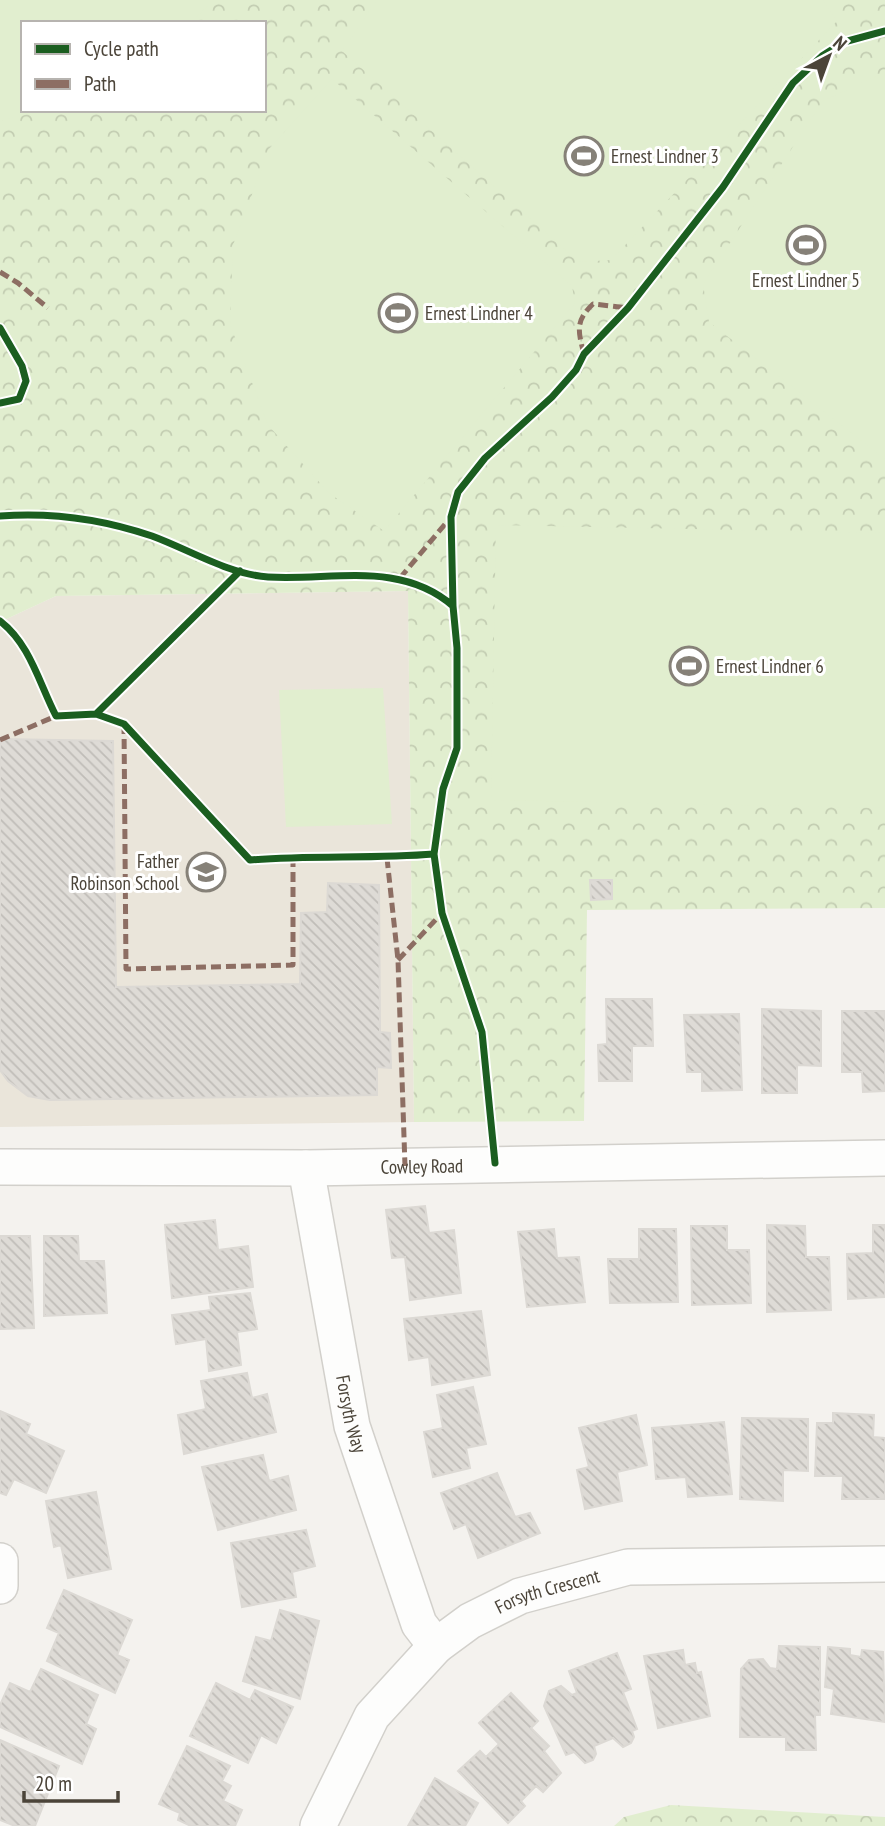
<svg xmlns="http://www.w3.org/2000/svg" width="885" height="1826" viewBox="0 0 885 1826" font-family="'PT Sans Narrow',sans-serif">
<defs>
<pattern id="park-crowns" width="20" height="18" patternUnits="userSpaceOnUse" patternTransform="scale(1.75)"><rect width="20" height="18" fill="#e1eecf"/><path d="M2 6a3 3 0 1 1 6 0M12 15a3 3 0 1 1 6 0" fill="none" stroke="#c3cdb2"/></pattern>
<pattern id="building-back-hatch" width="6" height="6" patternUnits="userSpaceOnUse" patternTransform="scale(1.75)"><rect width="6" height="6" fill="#dedbd6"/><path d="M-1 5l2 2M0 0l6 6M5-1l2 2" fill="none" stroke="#c0bdb8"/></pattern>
</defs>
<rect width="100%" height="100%" fill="#f4f2ee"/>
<path fill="#eae5da" d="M 408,591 L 414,1122 L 0,1127 L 0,622 L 56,596 Z"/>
<path fill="url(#park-crowns)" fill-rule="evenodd" d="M 0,0 L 885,0 L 885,908 L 587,910 L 584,1121 L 414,1122 L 408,591 L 56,596 L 0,622 ZM 23,23 L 264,23 L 264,110 L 23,110 Z
M 671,1805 L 885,1817 L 885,1826 L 614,1826 L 624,1817 Z"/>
<path fill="#e1eecf" d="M 0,0 L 213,0 L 191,23 L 23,23 L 23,110 L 45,110 L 0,121 Z
M 377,0 L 823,0 L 837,21 L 611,260 L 579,262 L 342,51 Z
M 885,72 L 885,459 L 709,322 L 703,284 L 823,101 Z
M 332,79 L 572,286 L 575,303 L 384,531 L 329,493 L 268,425 L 230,324 L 233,245 L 269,149 Z
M 496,525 L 885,533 L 885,808 L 491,800 Z
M 383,688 L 392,824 L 286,827 L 279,690 Z"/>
<path fill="url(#building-back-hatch)" stroke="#dcd9d4" stroke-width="2" d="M 0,739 L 113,741 L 116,987 L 300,984 L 301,913 L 327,912 L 328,883 L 379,885 L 380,1032 L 390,1033 L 391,1068 L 377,1067 L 377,1095 L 50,1100 L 28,1096 L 8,1081 L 0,1070 Z
M 590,880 L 612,880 L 612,899 L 591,900 Z
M 606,999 L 652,999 L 653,1046 L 632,1046 L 632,1081 L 599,1081 L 598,1045 L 607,1044 Z
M 762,1009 L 821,1011 L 821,1066 L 797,1065 L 797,1093 L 762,1093 Z
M 842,1011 L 885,1011 L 885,1091 L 863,1092 L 862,1072 L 842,1072 Z
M 739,1014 L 742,1090 L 702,1091 L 702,1072 L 687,1072 L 684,1015 Z
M 425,1206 L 429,1233 L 454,1230 L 461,1293 L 410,1300 L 405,1257 L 392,1258 L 386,1210 Z
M 215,1220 L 218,1250 L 248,1246 L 253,1287 L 172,1298 L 165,1225 Z
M 767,1225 L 805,1226 L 806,1257 L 829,1257 L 831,1310 L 767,1312 Z
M 873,1225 L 885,1225 L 885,1297 L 848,1299 L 847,1254 L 873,1253 Z
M 691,1226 L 727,1226 L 727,1250 L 749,1250 L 751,1303 L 692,1305 Z
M 554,1229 L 557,1258 L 579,1257 L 585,1302 L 527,1307 L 518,1232 Z
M 639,1229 L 676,1229 L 678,1302 L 610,1303 L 608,1259 L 639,1259 Z
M 0,1236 L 30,1236 L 34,1328 L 0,1329 Z
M 44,1236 L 78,1236 L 79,1261 L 104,1261 L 107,1313 L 44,1316 Z
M 250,1293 L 257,1329 L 237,1332 L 241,1365 L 209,1371 L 206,1339 L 176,1344 L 172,1315 L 211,1310 L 209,1297 Z
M 481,1311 L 490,1375 L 432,1385 L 429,1357 L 409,1360 L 404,1319 Z
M 247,1373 L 252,1398 L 267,1394 L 276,1432 L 184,1454 L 178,1415 L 206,1409 L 201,1381 Z
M 473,1387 L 486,1444 L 466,1448 L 470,1468 L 433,1477 L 424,1432 L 443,1428 L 437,1395 Z
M 0,1411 L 30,1424 L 26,1434 L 64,1451 L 46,1493 L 14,1479 L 6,1495 L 0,1493 Z
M 833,1413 L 874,1415 L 873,1437 L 885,1438 L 885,1499 L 842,1499 L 843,1476 L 815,1476 L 817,1423 L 833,1423 Z
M 636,1415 L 647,1465 L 617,1472 L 622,1501 L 585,1509 L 577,1470 L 589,1467 L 579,1428 Z
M 742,1418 L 808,1419 L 808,1471 L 783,1470 L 783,1501 L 740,1499 Z
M 724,1422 L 732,1494 L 688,1497 L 686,1477 L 656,1479 L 652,1428 Z
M 263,1455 L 269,1481 L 288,1476 L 296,1510 L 218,1530 L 202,1467 Z
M 497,1473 L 515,1517 L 530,1513 L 540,1533 L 478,1558 L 466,1524 L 454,1529 L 441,1493 Z
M 96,1492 L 111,1569 L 68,1578 L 61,1545 L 54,1547 L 46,1501 Z
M 306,1530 L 315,1566 L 292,1572 L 296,1597 L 242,1607 L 231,1543 Z
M 64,1590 L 132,1620 L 117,1655 L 129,1660 L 115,1693 L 47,1661 L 59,1633 L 47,1628 Z
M 280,1610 L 319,1621 L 300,1699 L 243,1681 L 256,1637 L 271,1641 Z
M 779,1646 L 820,1647 L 820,1715 L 815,1715 L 816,1750 L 786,1750 L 786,1737 L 740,1737 L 741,1669 L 749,1660 L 763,1659 L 770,1668 L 777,1669 Z
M 828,1647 L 850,1649 L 850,1655 L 861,1657 L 862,1650 L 883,1652 L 885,1722 L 831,1714 L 834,1689 L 825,1687 Z
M 683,1650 L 685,1665 L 695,1663 L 697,1673 L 701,1672 L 710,1716 L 658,1728 L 644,1656 Z
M 617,1653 L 631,1689 L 623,1692 L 637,1729 L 632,1731 L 634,1737 L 631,1743 L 623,1747 L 613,1738 L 594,1746 L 596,1754 L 593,1760 L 585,1763 L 574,1752 L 566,1755 L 544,1706 L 549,1691 L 561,1686 L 572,1695 L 577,1693 L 569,1671 Z
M 41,1669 L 98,1695 L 86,1724 L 96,1729 L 82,1764 L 0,1727 L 0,1705 L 10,1683 L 30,1692 Z
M 216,1683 L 250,1700 L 255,1690 L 293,1707 L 276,1743 L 261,1735 L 248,1763 L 190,1736 Z
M 511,1693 L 538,1721 L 531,1728 L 549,1746 L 544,1751 L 561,1773 L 543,1792 L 536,1786 L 521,1801 L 525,1806 L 508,1823 L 458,1771 L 480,1751 L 486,1757 L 499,1744 L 479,1723 Z
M 0,1740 L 59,1766 L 35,1826 L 15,1826 L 0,1820 Z
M 187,1746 L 230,1766 L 222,1781 L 231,1786 L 223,1801 L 242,1810 L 235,1826 L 191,1826 L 178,1820 L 180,1813 L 159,1804 Z
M 435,1778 L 478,1803 L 465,1826 L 408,1826 Z"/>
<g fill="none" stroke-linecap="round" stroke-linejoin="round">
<defs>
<g id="minor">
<path id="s1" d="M 0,1167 L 306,1168 L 885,1158"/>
<path id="s2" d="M 306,1168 L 352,1426 L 419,1624 L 436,1646"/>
<path d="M 0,1561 L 0,1586"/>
<path id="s3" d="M 318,1826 L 372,1716 L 436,1646 L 470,1621 L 520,1596 L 628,1567 L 885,1564"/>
</g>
</defs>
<use href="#minor" stroke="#d2d0cb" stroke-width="38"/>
<use href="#minor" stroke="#fdfdfc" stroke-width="35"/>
<path stroke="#8d6e63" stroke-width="5" stroke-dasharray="10 5" stroke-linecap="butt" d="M 0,272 L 18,283 L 48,308
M 584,354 C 578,331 575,321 593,304 L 628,308
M 400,578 L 451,517
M 124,724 L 126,969 L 293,965 L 293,856
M 0,740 L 56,716
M 387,858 L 398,960 L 405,1166
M 398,960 L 442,913"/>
<defs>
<path id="cycleway" d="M 0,328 L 22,366 L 26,381 L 19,399 L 0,403
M 0,516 C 53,512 102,519 152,536 C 190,550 228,574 268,577 C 332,581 400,560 453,606 L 457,648 L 457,748 L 443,789 L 434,854 L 442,913 L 482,1032 L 495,1163
M 453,606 L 451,517 L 458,492 L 485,458 L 552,397 L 576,370 L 584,354 L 628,308 L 723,187 L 793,83 L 822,56 L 844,42 L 885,31
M 0,621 C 30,644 39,683 56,716 L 96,714 L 124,724 L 250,860 C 311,855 373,859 434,854
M 96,714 L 240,571"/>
</defs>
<use href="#cycleway" stroke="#fff" stroke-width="11"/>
<use href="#cycleway" stroke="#1b5e20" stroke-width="7"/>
</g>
<defs>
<symbol id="stadium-ring" viewBox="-11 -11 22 22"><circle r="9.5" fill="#fff" stroke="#868178" stroke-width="1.5"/><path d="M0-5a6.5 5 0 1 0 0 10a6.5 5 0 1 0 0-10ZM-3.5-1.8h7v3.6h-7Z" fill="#868178"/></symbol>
<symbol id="school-ring" viewBox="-11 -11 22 22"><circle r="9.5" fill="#fff" stroke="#868178" stroke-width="1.5"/><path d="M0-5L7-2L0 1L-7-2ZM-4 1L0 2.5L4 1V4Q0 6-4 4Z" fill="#868178"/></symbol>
</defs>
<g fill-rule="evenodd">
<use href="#stadium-ring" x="562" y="134" width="44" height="44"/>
<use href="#stadium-ring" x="784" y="223" width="44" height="44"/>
<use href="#stadium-ring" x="376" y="291" width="44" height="44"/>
<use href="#stadium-ring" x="667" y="644" width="44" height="44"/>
<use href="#school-ring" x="184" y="850" width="44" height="44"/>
</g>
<g text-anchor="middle" stroke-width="6" stroke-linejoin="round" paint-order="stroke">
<g font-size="19" fill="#4b4439" stroke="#fff" text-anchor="start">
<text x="611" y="163">Ernest Lindner 3</text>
<text x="806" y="287" text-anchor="middle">Ernest Lindner 5</text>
<text x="425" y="320">Ernest Lindner 4</text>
<text x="716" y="673">Ernest Lindner 6</text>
<text x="179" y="868" text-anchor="end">Father<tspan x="179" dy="22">Robinson School</tspan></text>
</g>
<g font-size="19" fill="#4b4439" stroke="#fff">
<text dy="7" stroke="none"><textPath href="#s1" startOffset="422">Cowley Road</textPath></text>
<text dy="7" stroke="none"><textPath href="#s2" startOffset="250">Forsyth Way</textPath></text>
<text dy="7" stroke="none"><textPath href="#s3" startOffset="343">Forsyth Crescent</textPath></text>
</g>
</g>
<rect x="21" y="21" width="245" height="91" fill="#ffffff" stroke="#b7b4b0" stroke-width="2"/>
<rect x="35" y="44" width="35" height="10" fill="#1b5e20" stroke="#b7b4b0" stroke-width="2"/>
<text x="84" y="56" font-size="21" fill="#4b4439">Cycle path</text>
<rect x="35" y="79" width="35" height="10" fill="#8d6e63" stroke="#b7b4b0" stroke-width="2"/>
<text x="84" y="91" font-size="21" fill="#4b4439">Path</text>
<g transform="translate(829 56) rotate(41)" stroke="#ffffff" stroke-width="5" paint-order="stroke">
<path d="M0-5L12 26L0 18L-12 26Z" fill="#4b4439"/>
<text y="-10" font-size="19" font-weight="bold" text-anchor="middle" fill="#4b4439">N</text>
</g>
<path d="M24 1791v10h94v-10" fill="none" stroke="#4b4439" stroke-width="3.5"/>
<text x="35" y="1791" font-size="21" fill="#4b4439" stroke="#ffffff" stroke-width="5" paint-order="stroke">20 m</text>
</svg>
